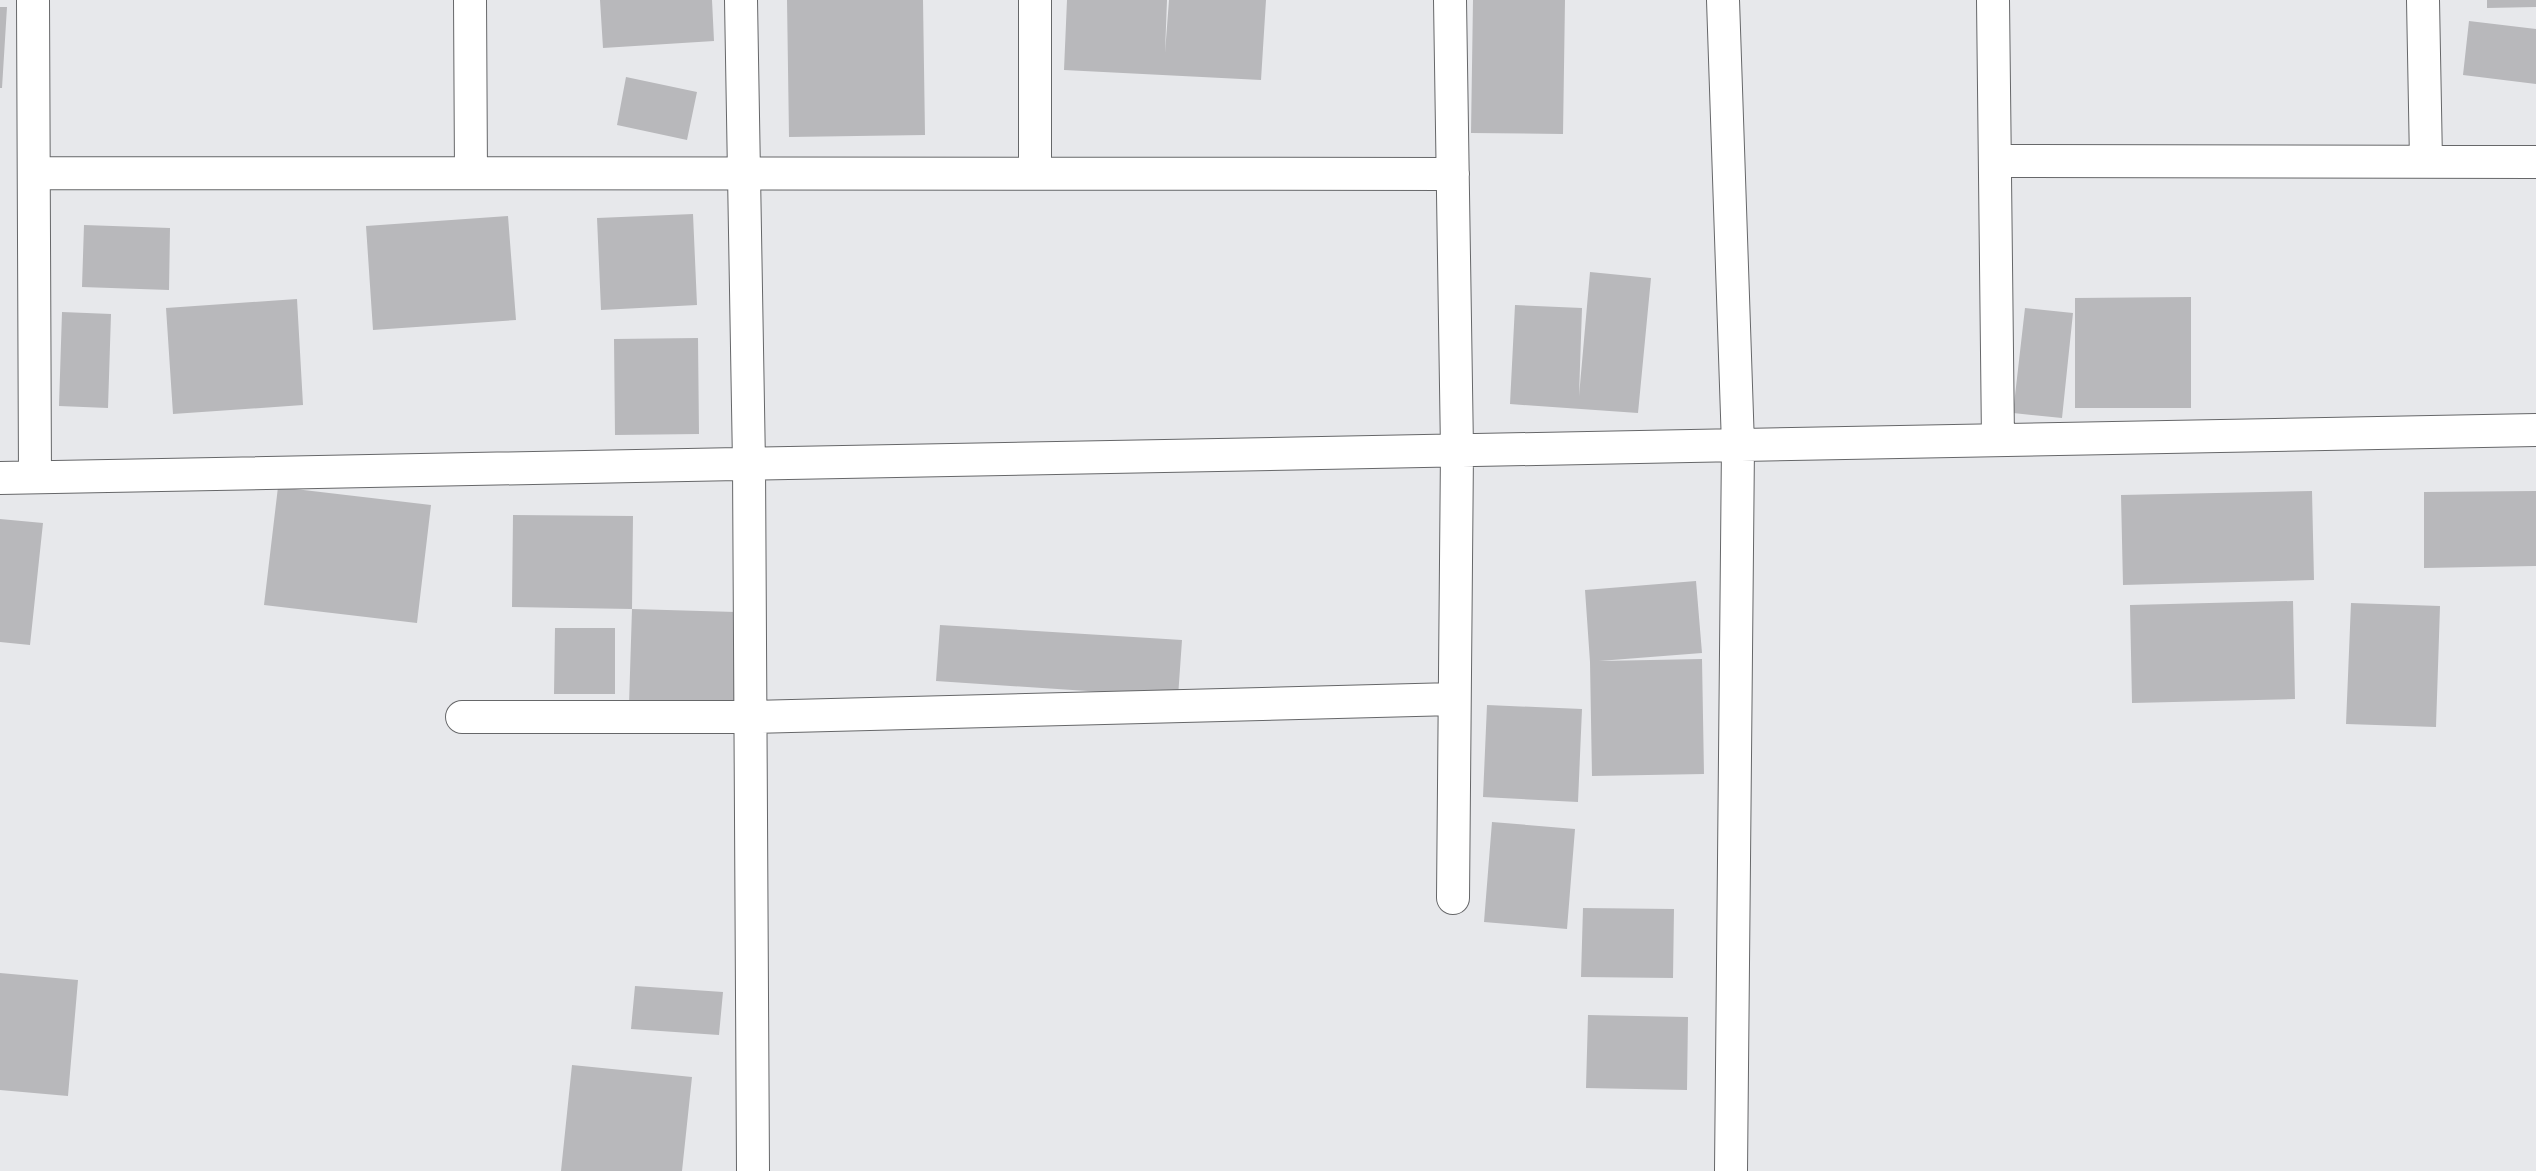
<svg xmlns="http://www.w3.org/2000/svg" width="2536" height="1171" viewBox="0 0 2536 1171" font-family="Signika,sans-serif">
<rect width="100%" height="100%" fill="#e7e8eb"/>
<path fill="#b8b8bb" d="M 600,0 L 712,0 L 714,41 L 603,48 Z
M 787,0 L 923,0 L 925,135 L 789,137 Z
M 1067,0 L 1167,0 L 1165,53 L 1169,0 L 1266,0 L 1261,80 L 1064,70 Z
M 1473,0 L 1565,0 L 1563,134 L 1471,133 Z
M 2487,0 L 2536,0 L 2536,7 L 2487,8 Z
M 0,7 L 7,7 L 2,88 L 0,88 Z
M 2469,21 L 2536,29 L 2536,84 L 2463,75 Z
M 626,77 L 697,92 L 687,140 L 617,125 Z
M 693,214 L 697,305 L 601,310 L 597,218 Z
M 508,216 L 516,320 L 373,330 L 366,226 Z
M 84,225 L 170,228 L 169,290 L 82,287 Z
M 1590,272 L 1651,278 L 1638,413 L 1510,404 L 1515,305 L 1582,308 L 1579,396 Z
M 2191,297 L 2191,408 L 2075,408 L 2075,298 Z
M 297,299 L 303,405 L 173,414 L 166,308 Z
M 2025,308 L 2073,313 L 2062,418 L 2013,413 Z
M 62,312 L 111,314 L 108,408 L 59,406 Z
M 698,338 L 699,434 L 615,435 L 614,339 Z
M 278,487 L 431,505 L 417,623 L 264,605 Z
M 2312,491 L 2314,580 L 2123,585 L 2121,495 Z
M 2536,491 L 2536,566 L 2424,568 L 2424,492 Z
M 513,515 L 633,516 L 632,609 L 512,607 Z
M 0,519 L 43,523 L 30,645 L 0,642 Z
M 1696,581 L 1702,653 L 1599,661 L 1702,659 L 1704,774 L 1592,776 L 1590,662 L 1585,590 Z
M 2293,601 L 2295,699 L 2132,703 L 2130,605 Z
M 2351,603 L 2440,606 L 2436,727 L 2346,724 Z
M 632,609 L 736,612 L 734,708 L 629,705 Z
M 940,625 L 1182,640 L 1178,697 L 936,681 Z
M 555,628 L 615,628 L 615,694 L 554,694 Z
M 1487,705 L 1582,709 L 1578,802 L 1483,797 Z
M 1492,822 L 1575,829 L 1567,929 L 1484,922 Z
M 1583,908 L 1674,909 L 1673,978 L 1581,977 Z
M 0,973 L 78,980 L 68,1096 L 0,1090 Z
M 635,986 L 723,992 L 719,1035 L 631,1029 Z
M 1588,1015 L 1688,1017 L 1687,1090 L 1586,1088 Z
M 572,1065 L 692,1077 L 682,1171 L 561,1171 Z"/>
<g fill="none" stroke-linecap="round" stroke-linejoin="round">
<defs>
<path id="minor" d="M 33,0 L 35,477
M 470,0 L 471,173
M 741,0 L 749,464 L 753,1171
M 1450,0 L 1457,450 L 1453,898
M 1723,0 L 1738,445 L 1731,1171
M 1993,0 L 1998,440
M 2423,0 L 2426,161
M 1995,161 L 2536,162
M 34,173 L 1453,174
M 1035,173 L 1035,0
M 0,478 L 2536,430
M 462,717 L 750,717 L 1454,699"/>
</defs>
<use href="#minor" stroke="#666769" stroke-width="34"/>
<use href="#minor" stroke="#fff" stroke-width="32"/>
</g>
</svg>
